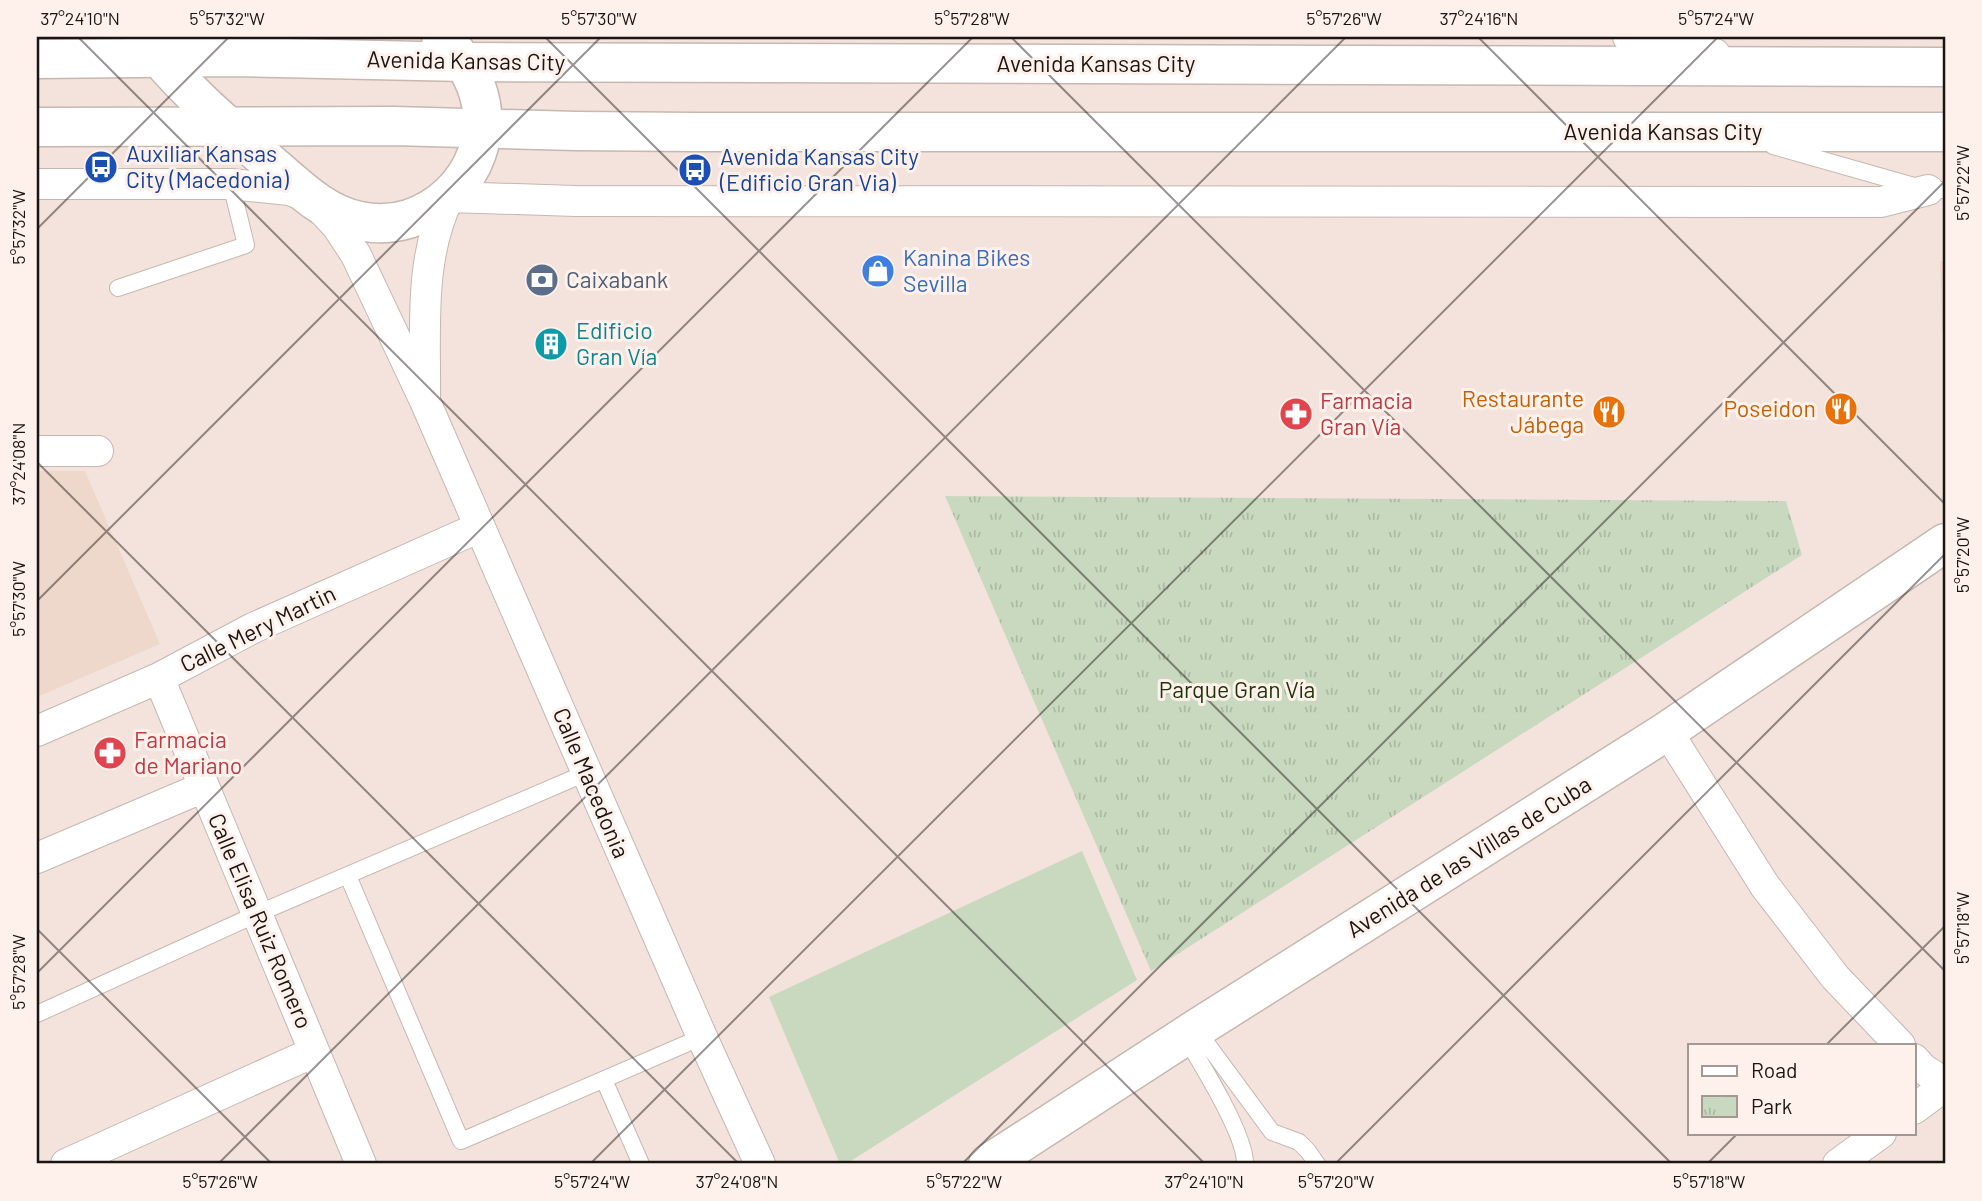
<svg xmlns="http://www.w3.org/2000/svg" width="1982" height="1201" viewBox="0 0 1982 1201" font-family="Barlow,sans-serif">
<defs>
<pattern id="park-tufts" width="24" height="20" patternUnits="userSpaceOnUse" patternTransform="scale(1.75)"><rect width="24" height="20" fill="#c9d9c0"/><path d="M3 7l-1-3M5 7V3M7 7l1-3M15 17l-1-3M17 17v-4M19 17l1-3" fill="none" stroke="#acb9a4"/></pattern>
</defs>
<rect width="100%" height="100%" fill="#f3e3dc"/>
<path fill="#eed7cb" d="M 1945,261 L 1945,331 L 1942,331 L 1940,261 Z
M 37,471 L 85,471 L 160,644 L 37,697 Z"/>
<path fill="#c9d9c0" d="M 1082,851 L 1137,980 L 846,1164 L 840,1164 L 769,997 Z"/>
<path fill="url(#park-tufts)" d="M 945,496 L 1786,501 L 1802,555 L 1151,971 Z"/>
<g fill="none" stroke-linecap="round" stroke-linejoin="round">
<defs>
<path id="lane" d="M 1773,146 L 1928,190 L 1945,190
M 118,288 L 246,245 L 231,184
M 348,876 L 461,1141 L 702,1037
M 37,1014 L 257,914 L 586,773
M 1196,1029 L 1272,1132 L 1299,1142 L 1308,1151 L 1317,1164
M 1185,1037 C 1201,1063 1246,1136 1245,1164
M 604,1080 L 641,1164"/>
<path id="street" d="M 1628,37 L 1715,54
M 37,184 L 231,184 L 289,190 L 311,198 L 337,226 L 356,255 L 425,401 L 702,1037 L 760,1164
M 425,401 C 426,333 418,259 449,197 L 576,201 L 1881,202 L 1928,190
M 37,451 L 98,451
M 159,678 L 361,1164
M 37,731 L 159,678 L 253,628 L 480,527
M 1667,731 L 1765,886 L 1835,977 L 1900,1045
M 37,858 L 204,787
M 1914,1059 L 1923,1069 L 1945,1083
M 1914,1109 L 1945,1086
M 66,1164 L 314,1052
M 1838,1164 L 1881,1133"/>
<path id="secondary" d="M 143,37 C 178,85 226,125 271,164 C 298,187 324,214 360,221 C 428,236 493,173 481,104 C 476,77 461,55 441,37
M 988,1164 L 1196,1029 L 1667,731 L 1945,543"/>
<path id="primary" d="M 37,59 L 237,57 L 464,62 L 1945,67
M 37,127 L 394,126 L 576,131 L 695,132 L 1945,132"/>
</defs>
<use href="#lane" stroke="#c6b7b0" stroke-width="18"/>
<use href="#street" stroke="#c6b7b0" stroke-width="32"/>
<use href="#secondary" stroke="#c6b7b0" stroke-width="41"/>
<use href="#primary" stroke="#c6b7b0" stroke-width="41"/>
<use href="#lane" stroke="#fff" stroke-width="16"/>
<use href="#street" stroke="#fff" stroke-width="30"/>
<use href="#secondary" stroke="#fff" stroke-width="38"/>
<use href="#primary" stroke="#fff" stroke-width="38"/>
</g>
<path fill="none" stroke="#1a1512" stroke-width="2" stroke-opacity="0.45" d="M 78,37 L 1205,1164M 545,37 L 1672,1164M 1011,37 L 1945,971M 1478,37 L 1945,504M 1944,37 L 1945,38M 37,229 L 229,37M 37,462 L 739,1164M 37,601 L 601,37M 37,929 L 272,1164M 37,973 L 973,37M 1826,1045 L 1945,926M 218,1164 L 1346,37M 590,1164 L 1718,37M 962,1164 L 1945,181M 1335,1164 L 1945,554M 1707,1164 L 1738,1133"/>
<defs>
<symbol id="bus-disc" viewBox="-11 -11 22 22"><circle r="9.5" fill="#1a4fb4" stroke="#fef1eb"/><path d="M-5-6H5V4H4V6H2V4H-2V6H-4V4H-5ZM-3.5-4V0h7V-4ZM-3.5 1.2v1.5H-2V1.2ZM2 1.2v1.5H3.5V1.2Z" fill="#fff"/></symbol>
<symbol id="shop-disc" viewBox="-11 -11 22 22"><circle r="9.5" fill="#3f7fe0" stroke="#fef1eb"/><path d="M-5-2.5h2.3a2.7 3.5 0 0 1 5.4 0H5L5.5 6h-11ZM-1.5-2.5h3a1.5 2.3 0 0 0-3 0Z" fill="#fff"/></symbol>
<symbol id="bank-disc" viewBox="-11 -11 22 22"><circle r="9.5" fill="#5c6f8a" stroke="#fef1eb"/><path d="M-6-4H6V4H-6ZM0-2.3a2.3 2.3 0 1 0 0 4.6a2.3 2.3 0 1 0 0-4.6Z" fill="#fff"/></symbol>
<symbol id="building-disc" viewBox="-11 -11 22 22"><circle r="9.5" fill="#0f9aa8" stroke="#fef1eb"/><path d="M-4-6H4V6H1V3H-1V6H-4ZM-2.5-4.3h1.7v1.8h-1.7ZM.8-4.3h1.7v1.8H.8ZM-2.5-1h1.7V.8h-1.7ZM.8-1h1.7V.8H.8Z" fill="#fff"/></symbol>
<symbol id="restaurant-disc" viewBox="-11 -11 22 22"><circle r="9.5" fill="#e8710a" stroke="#fef1eb"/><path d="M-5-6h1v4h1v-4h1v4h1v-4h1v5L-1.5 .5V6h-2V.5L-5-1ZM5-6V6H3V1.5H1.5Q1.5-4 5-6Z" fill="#fff"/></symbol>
<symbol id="pharmacy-disc" viewBox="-11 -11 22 22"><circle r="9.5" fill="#e0444e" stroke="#fef1eb"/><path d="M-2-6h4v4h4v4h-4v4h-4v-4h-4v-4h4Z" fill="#fff"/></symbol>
</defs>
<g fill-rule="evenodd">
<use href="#bus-disc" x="82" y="148" width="38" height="38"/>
<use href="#bus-disc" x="676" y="151" width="38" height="38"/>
<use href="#shop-disc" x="859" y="252" width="38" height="38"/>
<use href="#bank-disc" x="523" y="261" width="38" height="38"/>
<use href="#building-disc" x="532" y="325" width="38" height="38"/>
<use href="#restaurant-disc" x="1822" y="390" width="38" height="38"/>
<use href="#restaurant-disc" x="1590" y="393" width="38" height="38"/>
<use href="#pharmacy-disc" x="1277" y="395" width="38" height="38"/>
<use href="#pharmacy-disc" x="91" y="734" width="38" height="38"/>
</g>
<g text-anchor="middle" stroke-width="6" stroke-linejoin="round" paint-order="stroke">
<g font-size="23" fill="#1a1512" stroke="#fef1eb">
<text transform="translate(466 61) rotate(1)" y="8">Avenida Kansas City</text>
<text x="1096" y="72">Avenida Kansas City</text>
<text x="1663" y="140">Avenida Kansas City</text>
<text transform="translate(258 629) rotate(-26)" y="8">Calle Mery Martin</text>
<text transform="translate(591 783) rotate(67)" y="8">Calle Macedonia</text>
<text transform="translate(1469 857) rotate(-32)" y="8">Avenida de las Villas de Cuba</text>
<text transform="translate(260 921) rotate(67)" y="8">Calle Elisa Ruiz Romero</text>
</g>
<g font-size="23" fill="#164399" stroke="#fef1eb" text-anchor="start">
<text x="126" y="162">Auxiliar Kansas<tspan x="126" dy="26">City (Macedonia)</tspan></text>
<text x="720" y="165">Avenida Kansas City<tspan x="720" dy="26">(Edificio Gran Via)</tspan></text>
</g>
<g font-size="23" fill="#366cbe" stroke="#fef1eb" text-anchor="start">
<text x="903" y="266">Kanina Bikes<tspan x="903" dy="26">Sevilla</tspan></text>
</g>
<g font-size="23" fill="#4e5e75" stroke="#fef1eb" text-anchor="start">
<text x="566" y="288">Caixabank</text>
</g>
<g font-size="23" fill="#0d838f" stroke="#fef1eb" text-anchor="start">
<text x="576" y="339">Edificio<tspan x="576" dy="26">Gran Vía</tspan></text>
</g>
<g font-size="23" fill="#c56008" stroke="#fef1eb" text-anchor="end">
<text x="1584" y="407">Restaurante<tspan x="1584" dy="26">Jábega</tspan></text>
<text x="1816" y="417">Poseidon</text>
</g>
<g font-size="23" fill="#be3a42" stroke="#fef1eb" text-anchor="start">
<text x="1320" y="409">Farmacia<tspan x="1320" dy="26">Gran Vía</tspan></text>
<text x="134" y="748">Farmacia<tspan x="134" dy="26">de Mariano</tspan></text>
</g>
<g font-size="23" fill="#1d3508" stroke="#fef1eb">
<text x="1237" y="698">Parque Gran Vía</text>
</g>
</g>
<rect width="1982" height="1201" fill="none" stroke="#fef1eb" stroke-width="77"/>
<rect x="1688" y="1044" width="228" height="91" fill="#fef1eb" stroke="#a39994" stroke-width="2"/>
<rect x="1702" y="1066" width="35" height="10" fill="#ffffff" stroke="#a39994" stroke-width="2"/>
<text x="1751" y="1078" font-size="21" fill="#1a1512">Road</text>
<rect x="1702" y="1096" width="35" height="21" fill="url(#park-tufts)" stroke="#a39994" stroke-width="2"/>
<text x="1751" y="1114" font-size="21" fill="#1a1512">Park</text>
<rect x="38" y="38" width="1906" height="1124" fill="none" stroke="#1a1512" stroke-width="2.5"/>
<g font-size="18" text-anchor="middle" fill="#1a1512">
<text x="80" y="25">37°24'10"N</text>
<text x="227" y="25">5°57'32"W</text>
<text x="599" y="25">5°57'30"W</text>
<text x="972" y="25">5°57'28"W</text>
<text x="1344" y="25">5°57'26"W</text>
<text x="1479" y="25">37°24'16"N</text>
<text x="1716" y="25">5°57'24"W</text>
<text transform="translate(1963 183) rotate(-90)" y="6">5°57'22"W</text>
<text transform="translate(19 227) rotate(-90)" y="6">5°57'32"W</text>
<text transform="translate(19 464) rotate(-90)" y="6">37°24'08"N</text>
<text transform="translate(1963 555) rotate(-90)" y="6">5°57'20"W</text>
<text transform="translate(19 599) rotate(-90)" y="6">5°57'30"W</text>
<text transform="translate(1963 928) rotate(-90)" y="6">5°57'18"W</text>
<text transform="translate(19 972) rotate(-90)" y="6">5°57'28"W</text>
<text x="220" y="1188">5°57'26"W</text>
<text x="592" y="1188">5°57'24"W</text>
<text x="737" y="1188">37°24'08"N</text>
<text x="964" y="1188">5°57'22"W</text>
<text x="1204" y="1188">37°24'10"N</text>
<text x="1336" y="1188">5°57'20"W</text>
<text x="1709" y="1188">5°57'18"W</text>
</g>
</svg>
